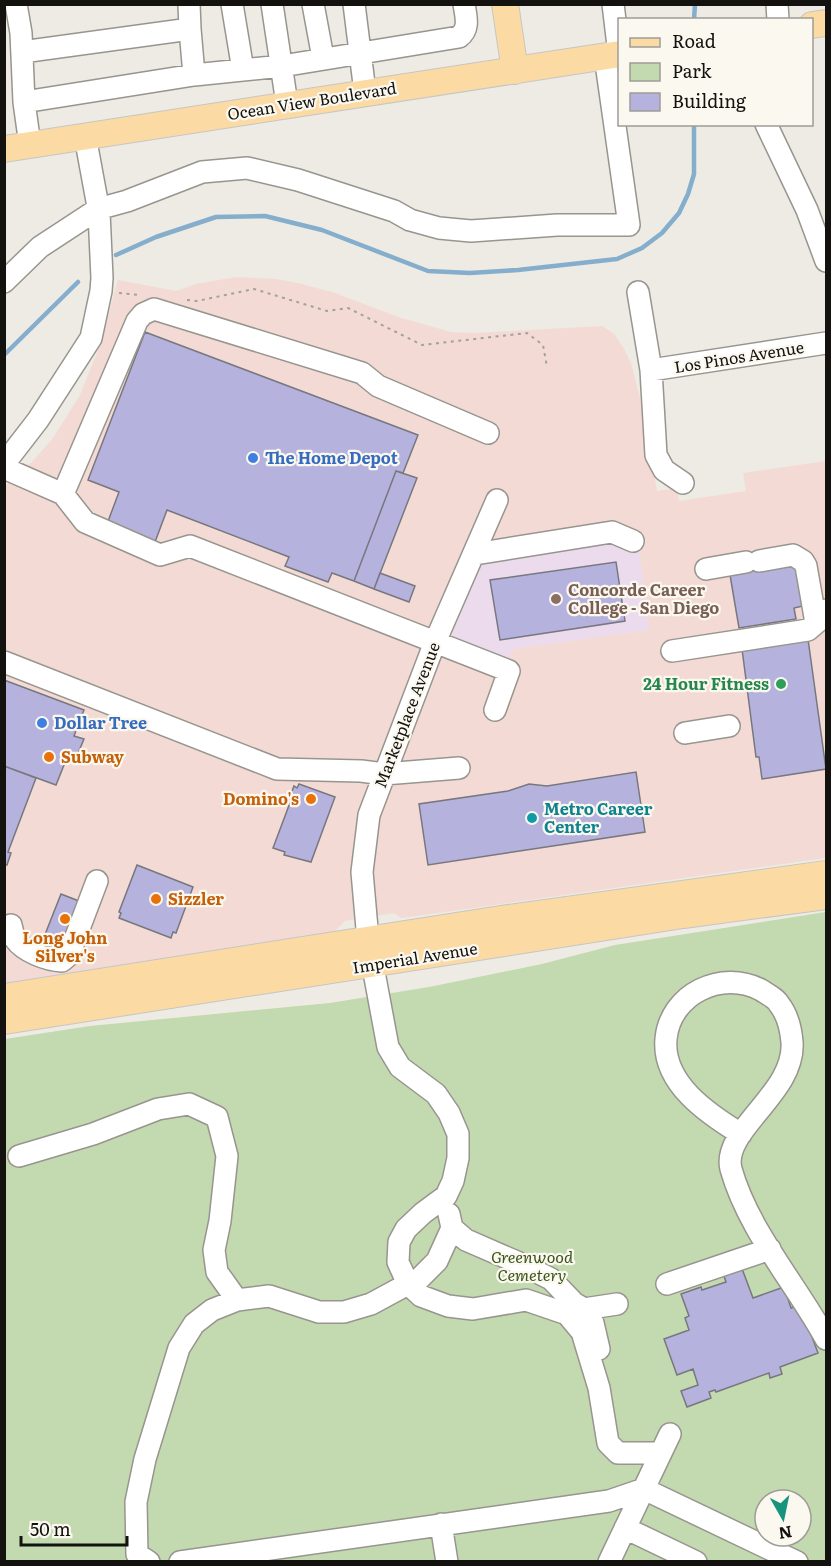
<svg xmlns="http://www.w3.org/2000/svg" width="831" height="1566" viewBox="0 0 831 1566" font-family="Literata,serif">
<rect width="100%" height="100%" fill="#edebe3"/>
<path fill="#f4dad5" fill-rule="evenodd" d="M 236,277 L 276,279 L 298,283 L 335,293 L 398,317 L 451,332 L 475,333 L 602,326 L 614,334 L 623,347 L 631,363 L 643,410 L 657,491 L 677,488 L 679,501 L 746,491 L 743,473 L 826,461 L 826,858 L 410,917 L 401,918 L 394,913 L 345,921 L 334,932 L 5,983 L 5,486 L 32,462 L 53,438 L 80,395 L 100,345 L 118,280 L 176,291 L 196,284 ZM 478,567 L 649,630 L 513,649 L 455,641 L 453,634 Z"/>
<path fill="#ebdbed" d="M 606,543 L 615,544 L 630,551 L 639,550 L 649,630 L 514,649 L 507,660 L 456,641 L 453,634 L 478,567 L 484,561 Z"/>
<path fill="#c3d9b0" fill-rule="evenodd" d="M 826,912 L 826,1561 L 5,1562 L 5,1039 L 90,1026 L 330,1003 L 429,987 L 542,964 L 615,945 ZM 765,1500 L 801,1500 L 801,1536 L 765,1536 Z"/>
<g fill="none" stroke-linecap="round" stroke-linejoin="round">
<path stroke="#85aecc" stroke-width="4.5" d="M 694,20 L 695,4
M 116,255 L 156,237 L 216,217 L 265,216 L 322,230 L 428,271 L 470,273 L 518,270 L 617,259 L 642,248 L 662,233 L 679,213 L 688,194 L 694,174 L 694,124
M 4,355 L 78,282"/>
</g>
<path fill="#b6b2de" stroke="#77777e" stroke-width="1.5" d="M 145,332 L 418,435 L 403,473 L 396,471 L 354,581 L 332,573 L 328,582 L 285,566 L 289,557 L 167,510 L 155,542 L 107,524 L 119,492 L 88,480 Z
M 396,471 L 417,478 L 374,589 L 354,581 Z
M 758,556 L 796,565 L 803,606 L 794,608 L 796,619 L 739,628 L 730,575 Z
M 616,562 L 625,621 L 500,640 L 490,580 Z
M 380,573 L 415,586 L 409,602 L 374,589 Z
M 808,639 L 826,769 L 762,779 L 759,757 L 756,757 L 742,649 Z
M 4,680 L 84,710 L 74,736 L 84,739 L 74,763 L 66,760 L 56,785 L 4,766 Z
M 4,766 L 36,778 L 8,852 L 11,853 L 7,865 L 4,864 Z
M 636,772 L 645,832 L 428,865 L 419,804 L 508,791 L 529,784 L 547,786 Z
M 299,784 L 335,797 L 311,862 L 284,855 L 285,852 L 273,848 L 291,800 L 289,799 L 294,786 L 297,788 Z
M 137,865 L 193,887 L 176,933 L 173,932 L 171,938 L 119,918 L 121,913 L 119,912 Z
M 61,894 L 84,903 L 62,954 L 39,945 L 42,936 L 44,937 Z
M 741,1266 L 753,1298 L 784,1287 L 791,1308 L 800,1305 L 818,1353 L 780,1367 L 782,1374 L 770,1378 L 769,1373 L 716,1392 L 715,1390 L 709,1392 L 711,1398 L 687,1407 L 681,1391 L 698,1385 L 693,1369 L 677,1375 L 664,1339 L 689,1330 L 685,1318 L 689,1316 L 681,1294 L 701,1287 L 702,1290 L 726,1282 L 723,1273 Z"/>
<g fill="none" stroke-linecap="round" stroke-linejoin="round">
<defs>
<path id="minor" d="M 16,4 L 21,33 L 24,102
M 232,4 L 243,70
M 272,4 L 287,104
M 313,4 L 323,58
M 354,4 L 365,92
M 613,4 L 619,54
M 777,4 L 778,20
M 190,29 L 194,75
M 22,52 L 190,29 L 189,4
M 766,124 L 807,210 L 826,261
M 30,145 L 24,102 L 194,75 L 282,66 L 459,37 C 470,29 466,17 464,4
M 4,282 L 40,247 L 98,209 L 127,201 L 202,172 L 247,168 L 298,180 L 394,211 L 410,220 L 439,228 L 471,231 L 557,225 L 629,225 L 605,56
M 638,292 L 651,370 L 656,455 L 664,470 L 683,483
M 651,370 L 826,343
M 4,464 L 38,420 L 91,338 L 101,291 L 102,278 L 99,212 L 85,136
M 4,468 L 63,494 L 85,522 L 160,555 L 190,546 L 509,671 L 495,710
M 63,494 L 137,321 L 143,314 L 154,309 L 362,373 L 378,386 L 488,433
M 497,500 L 435,642 L 369,815 L 362,872 L 368,940 L 388,1047 L 400,1067 L 436,1094 L 449,1113 L 458,1134 L 458,1158 L 453,1181 L 446,1196 L 423,1213 L 406,1229 L 399,1242 L 398,1262 L 408,1284 L 421,1296 L 448,1306 L 473,1309 L 526,1300 L 567,1314 L 582,1332 L 599,1388 L 608,1443 L 618,1453 L 661,1453
M 475,554 L 612,532 L 633,541
M 759,561 L 793,555 L 803,561 L 806,566 L 816,623
M 706,569 L 746,562
M 672,651 L 808,630 L 822,618 L 826,610
M 4,662 L 277,769 L 361,771 L 384,774 L 459,768
M 685,733 L 729,726
M 11,925 C 12,929 13,935 15,939 C 24,952 47,960 62,961 L 69,955 L 97,881
M 741,1134 C 708,1114 662,1083 666,1039 C 670,994 722,969 761,990 C 767,994 776,998 779,1004 C 787,1014 791,1030 792,1042 C 796,1093 721,1130 731,1169 C 748,1230 796,1284 826,1339
M 19,1156 L 93,1134 L 158,1109 L 189,1104 L 217,1117 L 227,1156 L 220,1221 L 214,1250 L 217,1272 L 237,1300
M 449,1214 L 452,1228 L 466,1240 L 519,1263 L 551,1279 L 574,1303 L 584,1309 L 593,1323 L 599,1349
M 667,1284 L 770,1249
M 584,1309 L 617,1304
M 441,1524 L 447,1562
M 625,1528 L 696,1562
M 149,1562 L 137,1554 L 136,1502 L 145,1459 L 179,1348 L 194,1324 L 212,1310 L 237,1300 L 269,1296 L 319,1312 L 344,1312 L 371,1304 L 408,1284 L 416,1282 L 437,1261 L 452,1228
M 180,1562 L 609,1501 L 644,1489 L 797,1562
M 609,1562 L 670,1434"/>
<path id="major" d="M 505,4 L 515,71
M 812,25 L 826,23
M 4,149 L 620,54
M 4,997 L 501,919 L 826,874
M 4,1021 L 683,915 L 826,896"/>
</defs>
<use href="#minor" stroke="#97958e" stroke-width="24"/>
<use href="#major" stroke="#c6c6c5" stroke-width="28"/>
<path stroke="#a2a19a" stroke-width="2" stroke-dasharray="3 4.5" stroke-linecap="butt" d="M 119,293 L 140,295
M 187,300 L 197,301 L 254,289 L 327,311 L 348,308 L 422,345 L 527,333 L 543,345 L 547,367"/>
<use href="#minor" stroke="#fff" stroke-width="21"/>
<use href="#major" stroke="#fbdaa3" stroke-width="26"/>
</g>
<g fill="#3f7fe0" stroke="#fbf8f0" stroke-width="2">
<circle cx="253" cy="458" r="6"/>
<circle cx="42" cy="723" r="6"/>
</g>
<circle fill="#8d6e63" stroke="#fbf8f0" stroke-width="2" cx="556" cy="599" r="6"/>
<circle fill="#2e9e5b" stroke="#fbf8f0" stroke-width="2" cx="781" cy="684" r="6"/>
<g fill="#e8710a" stroke="#fbf8f0" stroke-width="2">
<circle cx="49" cy="757" r="6"/>
<circle cx="311" cy="799" r="6"/>
<circle cx="156" cy="899" r="6"/>
<circle cx="65" cy="919" r="6"/>
</g>
<circle fill="#0f9aa8" stroke="#fbf8f0" stroke-width="2" cx="532" cy="818" r="6"/>
<g text-anchor="middle" stroke-width="4.5" stroke-linejoin="round" paint-order="stroke">
<g font-size="16" fill="#13120f" stroke="#fbf8f0">
<text transform="translate(312 101) rotate(-9)" y="6">Ocean View Boulevard</text>
<text transform="translate(739 357) rotate(-9)" y="6">Los Pinos Avenue</text>
<text transform="translate(407 715) rotate(-69)" y="6">Marketplace Avenue</text>
<text transform="translate(415 958) rotate(-9)" y="6">Imperial Avenue</text>
</g>
<g font-size="16" font-weight="bold" fill="#366cbe" stroke="#fbf8f0" text-anchor="start">
<text x="265" y="464">The Home Depot</text>
<text x="54" y="729">Dollar Tree</text>
</g>
<g font-size="16" font-weight="bold" fill="#785e54" stroke="#fbf8f0" text-anchor="start">
<text x="568" y="596">Concorde Career<tspan x="568" dy="18">College - San Diego</tspan></text>
</g>
<g font-size="16" font-weight="bold" fill="#27864d" stroke="#fbf8f0" text-anchor="end">
<text x="769" y="690">24 Hour Fitness</text>
</g>
<g font-size="16" font-weight="bold" fill="#c56008" stroke="#fbf8f0" text-anchor="start">
<text x="61" y="763">Subway</text>
<text x="299" y="805" text-anchor="end">Domino's</text>
<text x="168" y="905">Sizzler</text>
<text x="65" y="944" text-anchor="middle">Long John<tspan x="65" dy="18">Silver's</tspan></text>
</g>
<g font-size="16" font-weight="bold" fill="#0d838f" stroke="#fbf8f0" text-anchor="start">
<text x="544" y="815">Metro Career<tspan x="544" dy="18">Center</tspan></text>
</g>
<g font-size="16" font-style="italic" fill="#395419" stroke="#fbf8f0">
<text x="532" y="1263">Greenwood<tspan x="532" dy="18">Cemetery</tspan></text>
</g>
</g>
<rect width="831" height="1566" fill="none" stroke="#13120f" stroke-width="12"/>
<rect x="618" y="18" width="195" height="108" fill="#fbf8f0" stroke="#9e9c96" stroke-width="1.5"/>
<rect x="630" y="38" width="30" height="9" fill="#fbdaa3" stroke="#9e9c96" stroke-width="1.5"/>
<text x="672" y="48" font-size="18" fill="#13120f">Road</text>
<rect x="630" y="63" width="30" height="18" fill="#c3d9b0" stroke="#9e9c96" stroke-width="1.5"/>
<text x="672" y="78" font-size="18" fill="#13120f">Park</text>
<rect x="630" y="93" width="30" height="18" fill="#b6b2de" stroke="#9e9c96" stroke-width="1.5"/>
<text x="672" y="108" font-size="18" fill="#13120f">Building</text>
<g transform="translate(783 1518) rotate(171)"><circle r="28" fill="#fbf8f0" stroke="#9e9c96" stroke-width="1.5"/>
<path d="M0-4.5L10 22L0 15L-10 22Z" fill="#16947c"/>
<text y="-9" font-size="16" font-weight="bold" text-anchor="middle" fill="#13120f">N</text>
</g>
<path d="M21 1536v9h106v-9" fill="none" stroke="#13120f" stroke-width="3"/>
<text x="30" y="1536" font-size="18" fill="#13120f" stroke="#fbf8f0" stroke-width="4.5" paint-order="stroke">50 m</text>
</svg>
